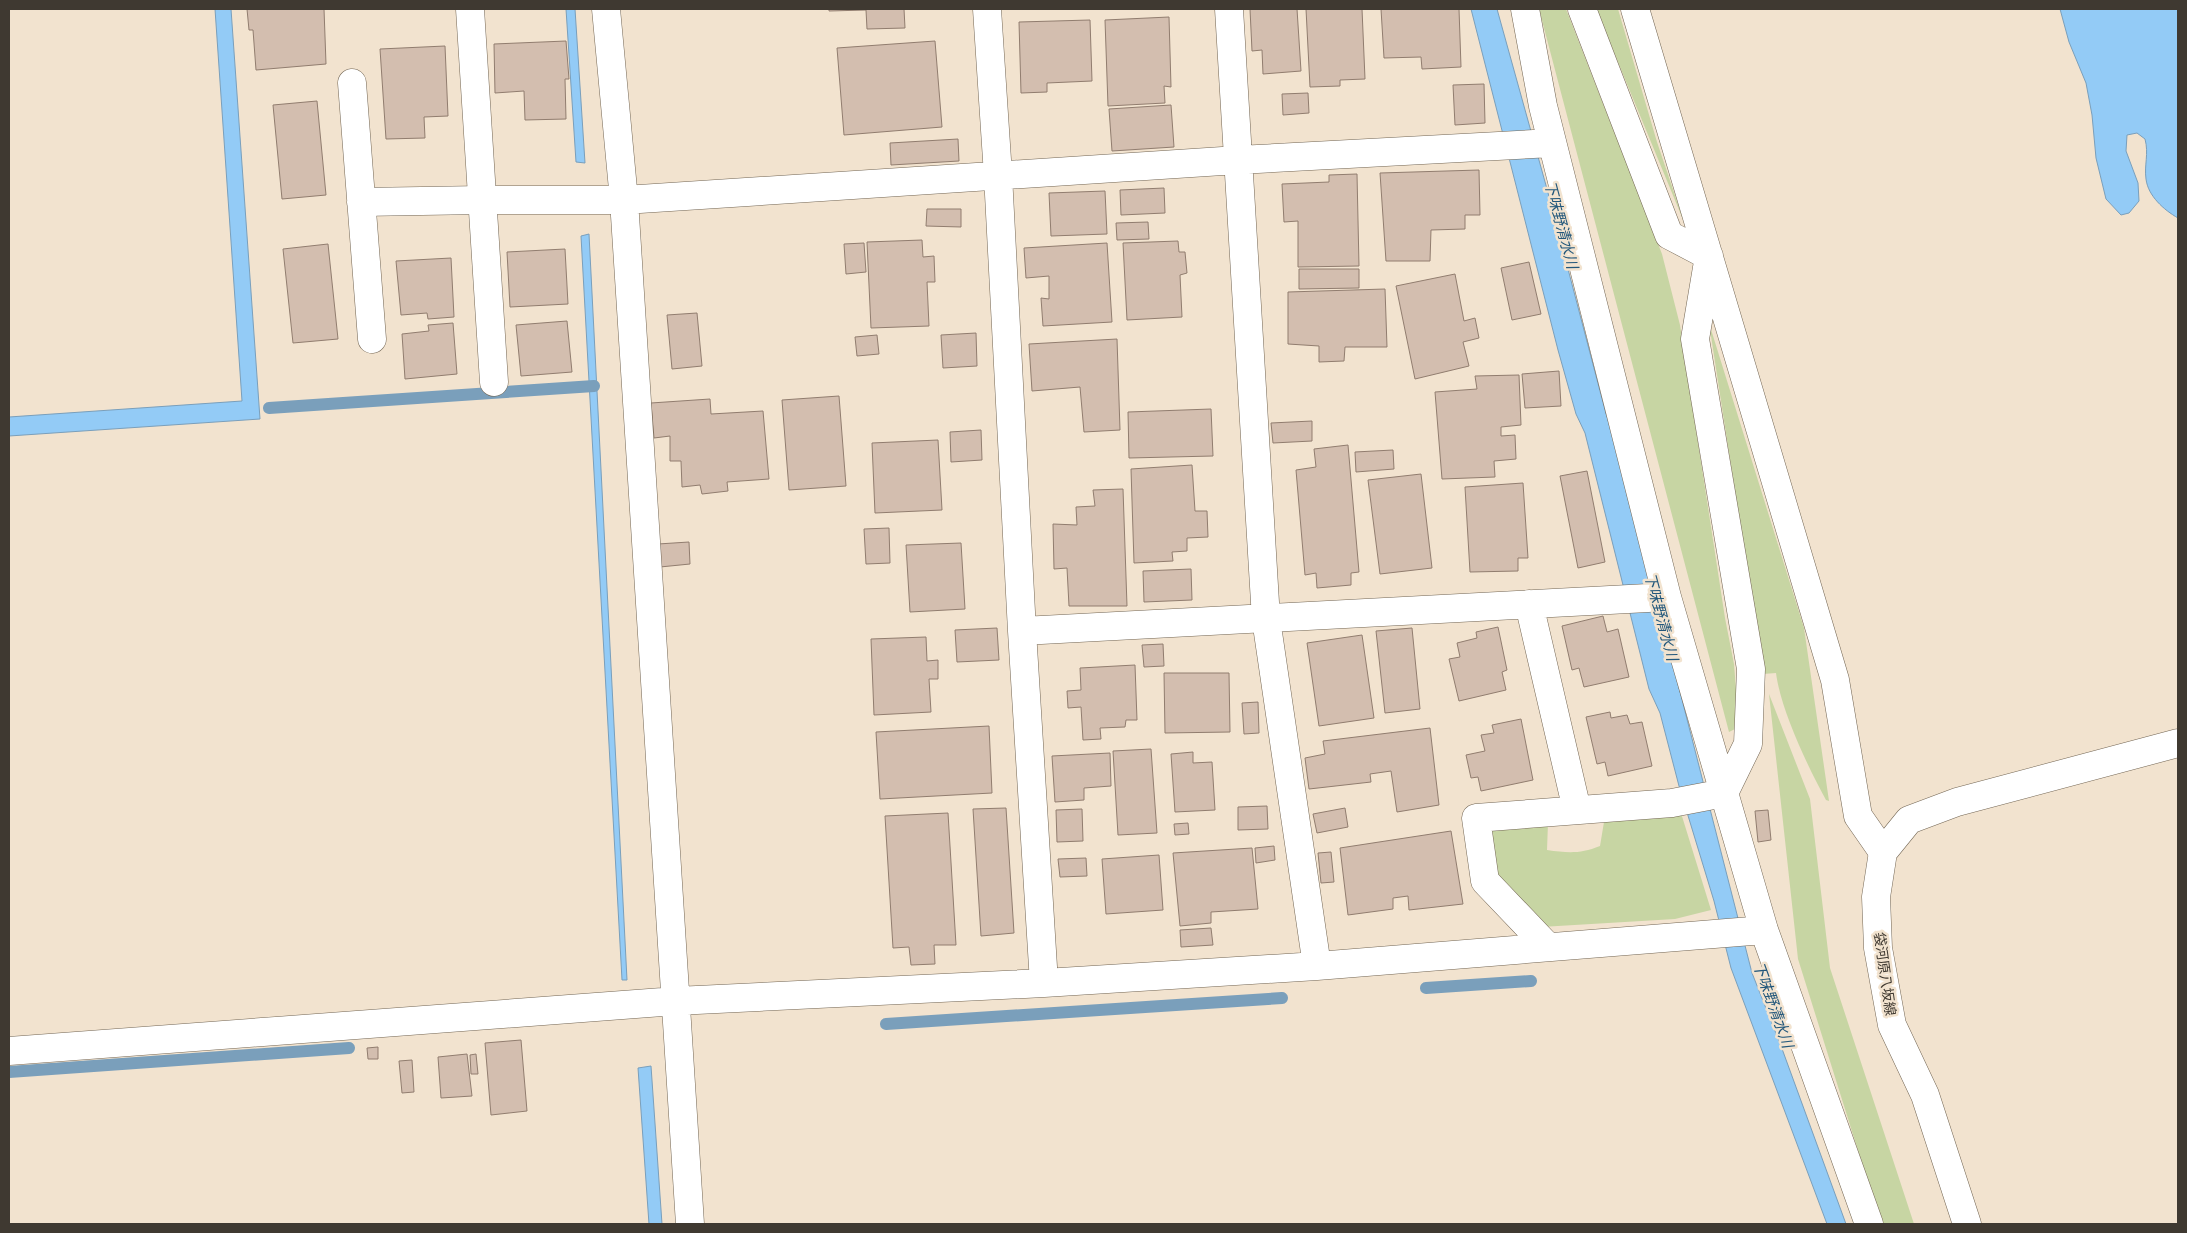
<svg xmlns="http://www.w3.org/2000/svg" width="2187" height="1233" viewBox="0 0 2187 1233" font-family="'PT Sans Narrow','Noto Sans JP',sans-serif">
<rect width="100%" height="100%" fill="#f2e3cf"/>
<path fill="#c7d5a3" d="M 1539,9 L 1566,9 L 1662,254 L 1680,325 L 1725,618 L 1734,664 L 1739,727 L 1729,732 Z
M 1596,9 L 1618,9 L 1657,142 L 1684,222 Z
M 1709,323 L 1804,628 L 1829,801 L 1826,800 C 1808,767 1781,711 1776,673 L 1763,674 Z
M 1769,694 L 1810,799 L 1830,968 L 1914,1224 L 1881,1224 L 1798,959 Z
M 1681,813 L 1711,910 L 1675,919 L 1541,927 L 1495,882 L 1490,825 L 1548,823 L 1547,850 C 1568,853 1580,854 1600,846 L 1604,822 Z"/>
<path fill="#93cbf6" stroke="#7a9fbb" d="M 215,9 L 231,9 L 260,419 L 9,436 L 9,417 L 242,401 Z
M 566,9 L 575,9 L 585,163 L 576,162 Z
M 1471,9 L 1497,9 L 1547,189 L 1606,414 L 1614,434 L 1752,973 L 1781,1046 L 1846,1224 L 1827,1224 L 1731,968 L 1714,901 L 1679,786 L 1660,713 L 1649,689 L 1585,433 L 1576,414 L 1558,350 Z
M 2060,9 L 2178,9 L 2178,218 C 2164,210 2148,196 2146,179 C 2144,165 2149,154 2145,139 L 2137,133 L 2127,135 L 2126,151 L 2138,183 L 2139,201 L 2129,213 L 2121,215 L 2106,199 L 2096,158 L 2092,115 L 2086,83 L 2069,42 Z
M 589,234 L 627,980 L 622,980 L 581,236 Z
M 651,1066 L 662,1224 L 649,1224 L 638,1068 Z"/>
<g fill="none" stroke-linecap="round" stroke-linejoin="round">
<path stroke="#7a9fbb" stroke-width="12" d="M 269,408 L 594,386
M 1426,988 L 1531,981
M 886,1024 L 1282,998
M 9,1072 L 349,1048"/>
</g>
<path fill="#d3beaf" stroke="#917d6f" d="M 247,9 L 324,9 L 326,64 L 256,70 L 253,30 L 249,30 Z
M 829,9 L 904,9 L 905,28 L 867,29 L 866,10 L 829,11 Z
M 1250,9 L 1297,9 L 1301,71 L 1263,74 L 1262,50 L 1252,51 Z
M 1306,9 L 1362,9 L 1365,79 L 1340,80 L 1340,86 L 1310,87 Z
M 1381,9 L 1459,9 L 1461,67 L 1422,69 L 1421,57 L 1384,58 Z
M 1169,17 L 1171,87 L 1164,86 L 1165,103 L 1108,106 L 1105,20 Z
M 1090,20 L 1092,81 L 1047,83 L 1047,92 L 1021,93 L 1019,22 Z
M 566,41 L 569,79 L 565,79 L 566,119 L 525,120 L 524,91 L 495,93 L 494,44 Z
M 935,41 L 942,127 L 844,135 L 837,48 Z
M 445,46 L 448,116 L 424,117 L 425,138 L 386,139 L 380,49 Z
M 1484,84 L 1485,123 L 1455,125 L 1453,85 Z
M 1308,93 L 1309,113 L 1283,115 L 1282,94 Z
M 317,101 L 326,195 L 282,199 L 273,105 Z
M 1171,105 L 1174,147 L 1112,151 L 1109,109 Z
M 958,139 L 959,161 L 891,165 L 890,143 Z
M 1479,170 L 1480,215 L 1465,215 L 1465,229 L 1431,230 L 1430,261 L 1386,261 L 1380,173 Z
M 1357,174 L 1359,266 L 1298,267 L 1298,221 L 1284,222 L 1282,184 L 1329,182 L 1329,175 Z
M 1164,188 L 1165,213 L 1121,215 L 1120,190 Z
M 1105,191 L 1107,234 L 1051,236 L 1049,193 Z
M 927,209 L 961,209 L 961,227 L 926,226 Z
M 1148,222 L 1149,239 L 1117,240 L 1116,223 Z
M 922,240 L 923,257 L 934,256 L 935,282 L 927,282 L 929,326 L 871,328 L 867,242 Z
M 1178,241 L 1179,252 L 1185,252 L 1187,273 L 1180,275 L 1182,317 L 1127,320 L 1123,243 Z
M 864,243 L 866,272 L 846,274 L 844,244 Z
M 1107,243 L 1112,322 L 1043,326 L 1041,298 L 1049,299 L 1049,276 L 1026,278 L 1024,248 Z
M 328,244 L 338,339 L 293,343 L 283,249 Z
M 565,249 L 568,304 L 510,307 L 507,252 Z
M 451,258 L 454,317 L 428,319 L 427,313 L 401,315 L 396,261 Z
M 1529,262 L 1541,314 L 1512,320 L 1501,268 Z
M 1299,269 L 1359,269 L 1359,288 L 1299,289 Z
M 1455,274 L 1464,321 L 1475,318 L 1479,338 L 1463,342 L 1469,366 L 1415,379 L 1396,286 Z
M 1385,289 L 1387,347 L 1345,347 L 1344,361 L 1319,362 L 1319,346 L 1288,344 L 1288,292 Z
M 697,313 L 702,366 L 672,369 L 667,315 Z
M 567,321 L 572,372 L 521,376 L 516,325 Z
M 453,323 L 457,374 L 405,379 L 402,334 L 429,331 L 428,325 Z
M 976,333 L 977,366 L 943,368 L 941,335 Z
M 877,335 L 879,354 L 857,356 L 855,337 Z
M 1117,339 L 1120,430 L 1084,432 L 1080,387 L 1032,391 L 1029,344 Z
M 1559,371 L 1561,406 L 1525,408 L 1522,374 Z
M 1519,375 L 1521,425 L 1501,427 L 1501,436 L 1515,435 L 1516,459 L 1494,461 L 1495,477 L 1442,479 L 1435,392 L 1477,389 L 1475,376 Z
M 839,396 L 846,486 L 789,490 L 782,400 Z
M 710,399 L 711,414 L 763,411 L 769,479 L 727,482 L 728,491 L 702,494 L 700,485 L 682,487 L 681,461 L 670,461 L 670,436 L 654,438 L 651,403 Z
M 1211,409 L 1213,456 L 1129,458 L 1128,412 Z
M 1312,421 L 1312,441 L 1273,443 L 1271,423 Z
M 981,430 L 982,460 L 951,462 L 950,432 Z
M 938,440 L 942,510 L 875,513 L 872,443 Z
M 1348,445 L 1359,572 L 1351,573 L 1351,585 L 1317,588 L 1316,573 L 1305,575 L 1296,470 L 1316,467 L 1314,449 Z
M 1393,450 L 1394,469 L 1356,472 L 1355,452 Z
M 1192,465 L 1195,511 L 1207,511 L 1208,537 L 1187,538 L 1187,551 L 1172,552 L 1173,561 L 1134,563 L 1131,469 Z
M 1587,471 L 1605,562 L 1578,568 L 1560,476 Z
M 1421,474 L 1432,568 L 1380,574 L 1368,480 Z
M 1523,483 L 1528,558 L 1518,558 L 1518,571 L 1470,572 L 1465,487 Z
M 1123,489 L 1127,606 L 1069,606 L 1067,568 L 1054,569 L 1053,524 L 1077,525 L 1076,507 L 1095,506 L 1093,490 Z
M 889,528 L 890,563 L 866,564 L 864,529 Z
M 689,542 L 690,564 L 660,567 L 658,544 Z
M 961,543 L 965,609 L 910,612 L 906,545 Z
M 1191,569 L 1192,600 L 1144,602 L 1143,571 Z
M 1603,616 L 1607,632 L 1618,629 L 1629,677 L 1584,687 L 1579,668 L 1572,670 L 1562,626 Z
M 1498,627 L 1507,670 L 1502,672 L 1506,690 L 1459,701 L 1449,659 L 1460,657 L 1457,643 L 1477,638 L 1476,632 Z
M 997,628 L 999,660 L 957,662 L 955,630 Z
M 1412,628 L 1420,709 L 1385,713 L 1376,631 Z
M 1362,635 L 1374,718 L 1319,726 L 1307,643 Z
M 926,637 L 927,661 L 938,660 L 938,679 L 929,679 L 931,712 L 874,715 L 871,639 Z
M 1163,644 L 1164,666 L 1144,667 L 1142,645 Z
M 1135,665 L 1137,720 L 1126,720 L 1125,727 L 1100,728 L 1101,739 L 1083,740 L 1081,707 L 1068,708 L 1067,691 L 1081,690 L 1080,668 Z
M 1164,673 L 1229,673 L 1230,732 L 1165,733 Z
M 1258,702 L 1259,733 L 1244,734 L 1242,703 Z
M 1610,712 L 1611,718 L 1627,715 L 1630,724 L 1642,722 L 1652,766 L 1608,776 L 1605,762 L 1597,764 L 1586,717 Z
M 1521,719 L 1533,780 L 1481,791 L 1478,777 L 1471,778 L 1466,755 L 1485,751 L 1481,735 L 1494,733 L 1492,725 Z
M 989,726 L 992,793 L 880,799 L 876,732 Z
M 1430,728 L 1439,805 L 1397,812 L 1391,771 L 1370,774 L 1371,782 L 1309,789 L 1305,758 L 1325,754 L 1323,741 Z
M 1151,749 L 1157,833 L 1118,835 L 1113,751 Z
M 1193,752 L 1193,763 L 1212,762 L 1215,810 L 1175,812 L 1171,754 Z
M 1110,753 L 1111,786 L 1084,788 L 1084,800 L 1055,802 L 1052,756 Z
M 1267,806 L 1268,829 L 1238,830 L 1238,807 Z
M 1006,808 L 1014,933 L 981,936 L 973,809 Z
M 1345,808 L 1348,827 L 1317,833 L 1313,814 Z
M 1082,809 L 1083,841 L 1057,842 L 1056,810 Z
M 1768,810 L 1771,840 L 1758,842 L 1755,811 Z
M 948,813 L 956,945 L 934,945 L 935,964 L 911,965 L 909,947 L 893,948 L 885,816 Z
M 1188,823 L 1189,834 L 1175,835 L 1174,824 Z
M 1451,831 L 1463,904 L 1409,910 L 1408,896 L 1393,898 L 1393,909 L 1348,915 L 1340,848 Z
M 1274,846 L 1275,860 L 1256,863 L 1255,848 Z
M 1252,848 L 1258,909 L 1211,912 L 1211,923 L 1180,926 L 1173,853 Z
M 1331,852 L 1334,882 L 1321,883 L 1318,853 Z
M 1159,855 L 1163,910 L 1106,914 L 1102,859 Z
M 1086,858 L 1087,876 L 1060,877 L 1058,859 Z
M 1211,928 L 1213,945 L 1181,947 L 1180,930 Z
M 521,1040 L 527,1111 L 491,1115 L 485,1043 Z
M 378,1047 L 378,1059 L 368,1059 L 367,1048 Z
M 467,1054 L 472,1096 L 441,1098 L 438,1057 Z
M 476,1054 L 478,1074 L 471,1074 L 470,1055 Z
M 412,1060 L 414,1092 L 402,1093 L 399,1061 Z"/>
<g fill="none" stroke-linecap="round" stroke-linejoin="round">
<defs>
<path id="street" d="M 470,9 L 494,382
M 606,9 L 624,200 L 690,1224
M 987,9 L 998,175 L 1022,631 L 1044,983
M 1229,9 L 1266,619 L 1317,966
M 1525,9 L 1543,106 L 1667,597 L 1764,930 L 1869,1224
M 1582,9 L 1669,235 L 1709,256
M 1635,9 L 1835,680 L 1858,816 L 1883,852
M 352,83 L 372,339
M 361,202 L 482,200 L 624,200 L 1238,160 L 1552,143
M 1529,604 L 1577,810
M 1022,631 L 1667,597
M 1548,947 L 1485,881 L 1476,818 L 1672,803 L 1724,793 L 1748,744 L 1751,669 L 1695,339 L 1709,256
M 9,1051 L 676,1001 L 1044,983 L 1317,966 L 1764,930"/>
<path id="secondary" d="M 1967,1224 L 1925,1095 L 1892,1025 L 1878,948 L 1876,897 L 1883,852 L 1909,820 L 1957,802 L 2178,743"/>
</defs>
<use href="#street" stroke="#736654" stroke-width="29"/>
<use href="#secondary" stroke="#736654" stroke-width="29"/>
<use href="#street" stroke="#fff" stroke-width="28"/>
<use href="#secondary" stroke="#fff" stroke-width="28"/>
</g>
<g text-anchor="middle" stroke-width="5" stroke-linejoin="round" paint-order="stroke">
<g font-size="14" fill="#3f3931" stroke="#f2e3cf">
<text transform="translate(1885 974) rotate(82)" y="5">袋河原八坂線</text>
</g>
<g font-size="15" font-style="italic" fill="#22577b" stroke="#f2e3cf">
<text transform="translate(1561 225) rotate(75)" y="5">下味野清水川</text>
<text transform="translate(1661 617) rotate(75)" y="5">下味野清水川</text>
<text transform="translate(1773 1005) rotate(70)" y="5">下味野清水川</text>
</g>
</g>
<rect width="2187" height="1233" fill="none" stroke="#3f3931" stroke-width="20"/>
</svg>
